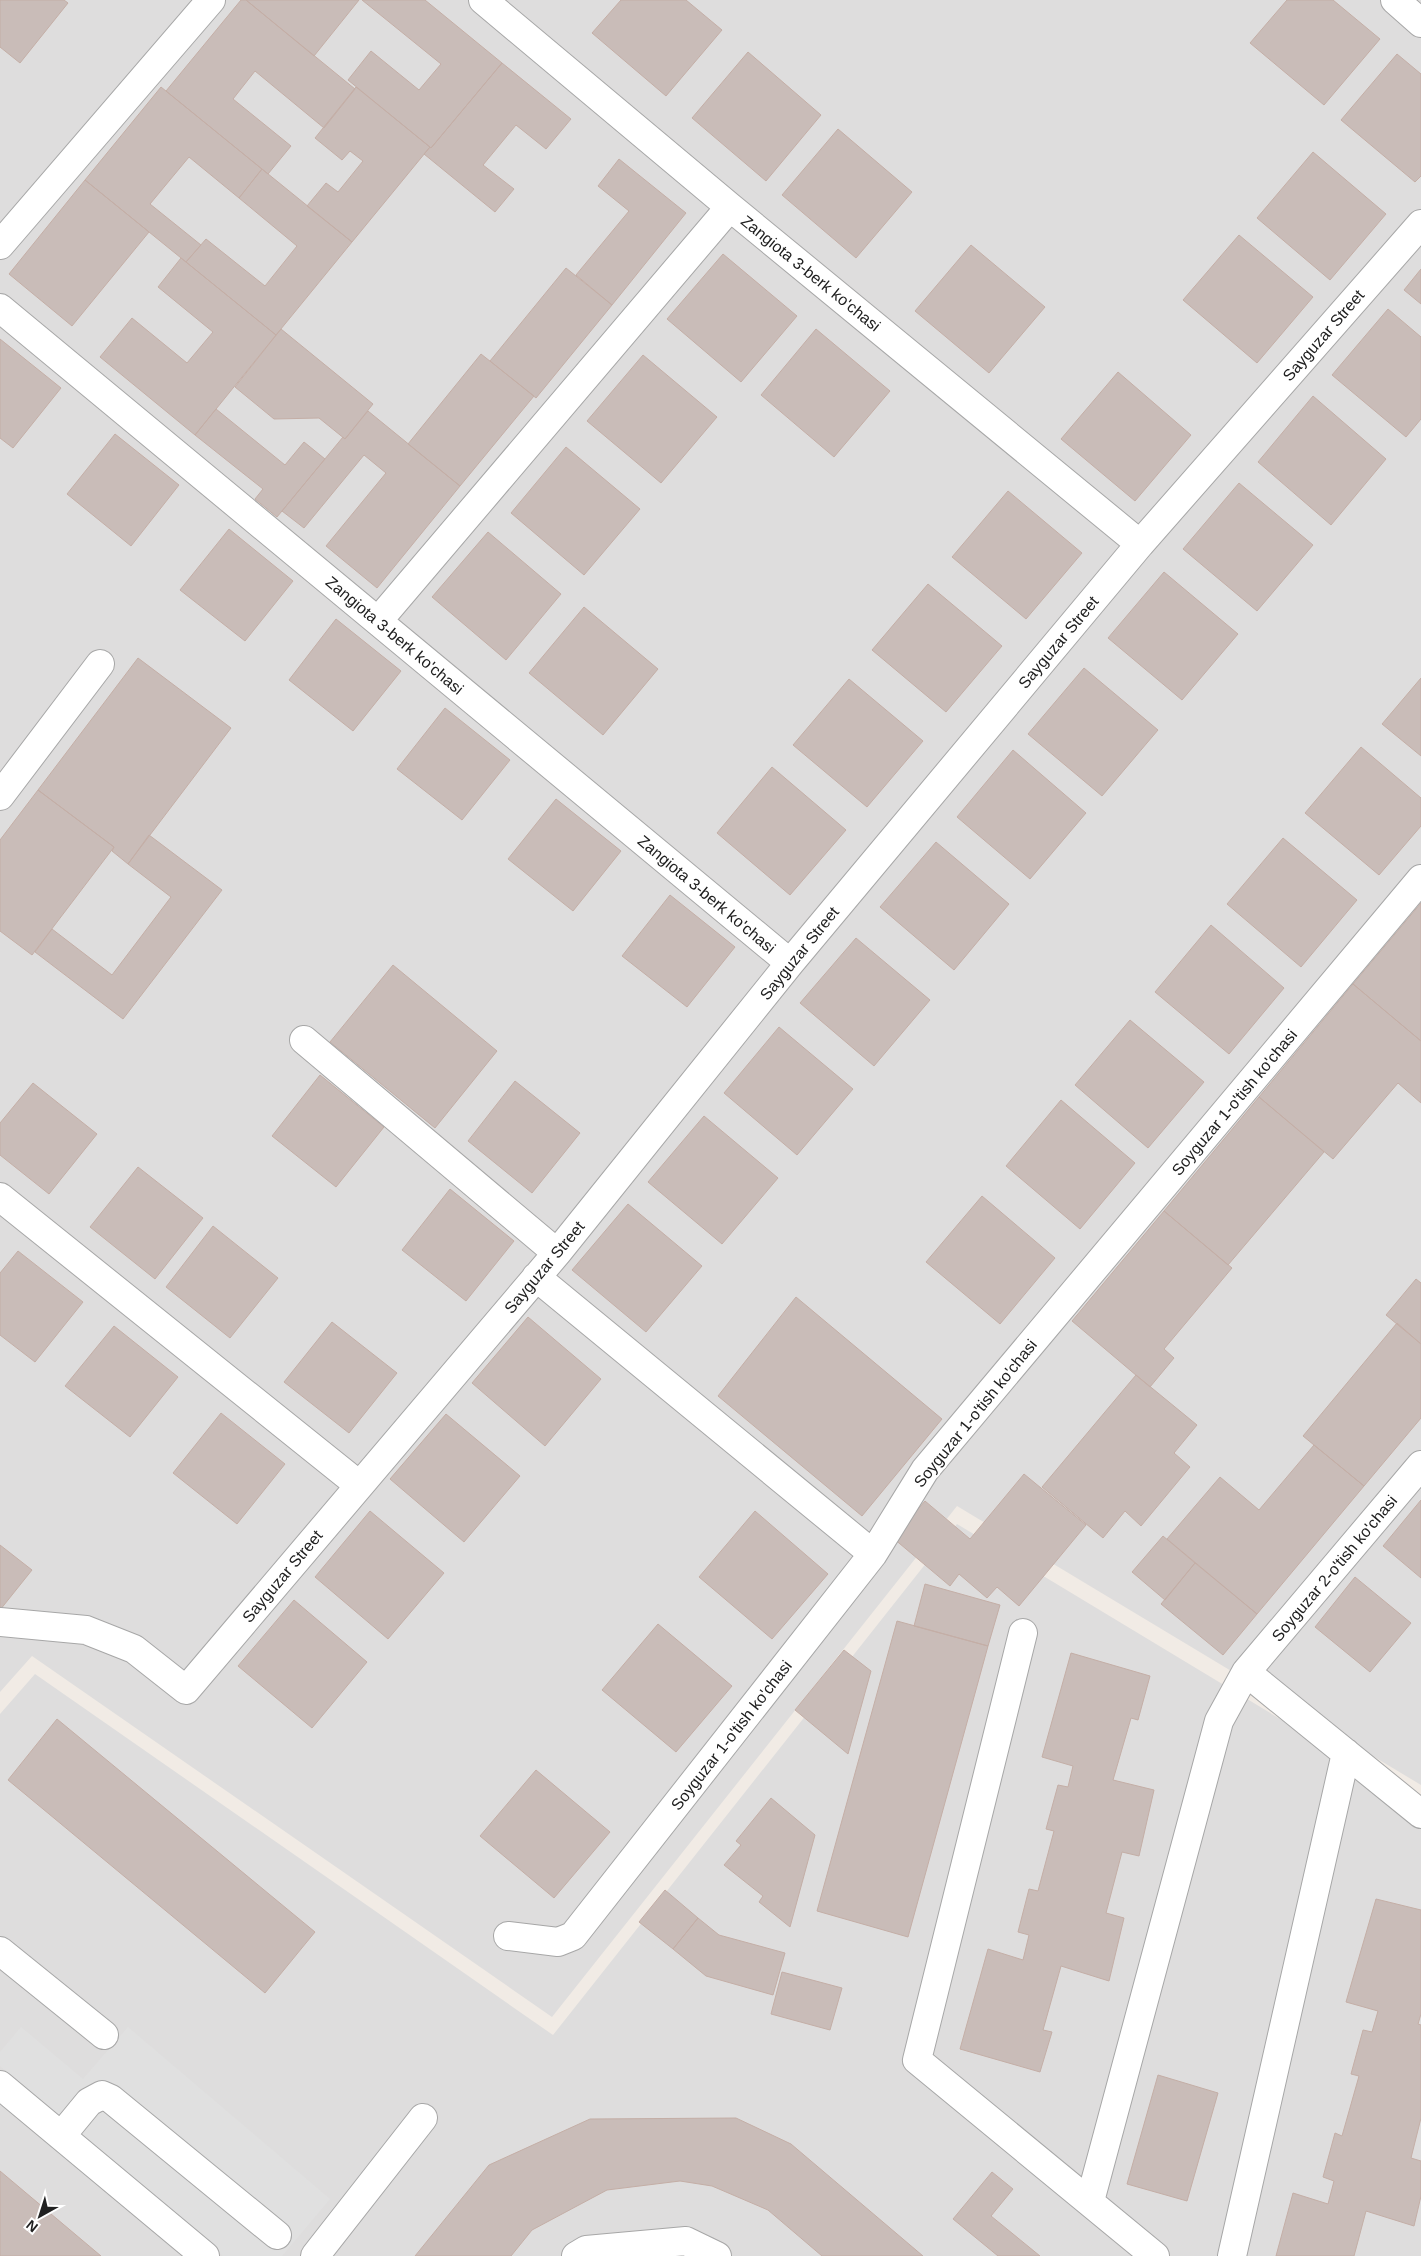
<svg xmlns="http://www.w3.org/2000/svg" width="1421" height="2256" viewBox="0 0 1421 2256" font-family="Helvetica,sans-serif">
<rect width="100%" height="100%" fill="#f1ebe5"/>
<path fill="#dedddd" d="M 0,0 L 1421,0 L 1421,1785 L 957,1506 L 552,2017 L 32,1656 L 0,1692 Z
M 957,1524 L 1421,1804 L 1421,2256 L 0,2256 L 0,1714 L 35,1674 L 553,2035 Z"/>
<path fill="#e0e0e0" d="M 21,2027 L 83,2079 L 128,2027 L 330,2199 L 282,2256 L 223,2256 L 0,2066 L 0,2052 Z"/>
<path fill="#c9bcb8" stroke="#c4aea6" d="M 0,0 L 64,0 L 68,3 L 20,63 L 0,47 Z
M 241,0 L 246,0 L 355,89 L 324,128 L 255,71 L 233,99 L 291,146 L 268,174 L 166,91 Z
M 246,0 L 359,0 L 314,56 Z
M 362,0 L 425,0 L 502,63 L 431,148 L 348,80 L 371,51 L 419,90 L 441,64 Z
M 621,0 L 686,0 L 722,30 L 666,96 L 592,33 Z
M 1287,0 L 1333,0 L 1380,39 L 1324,105 L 1250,43 Z
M 748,52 L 821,115 L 766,181 L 692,118 Z
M 1397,54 L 1421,74 L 1421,176 L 1415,182 L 1341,120 Z
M 502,63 L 571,119 L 546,149 L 516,125 L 483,165 L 514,189 L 495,212 L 424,154 L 430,147 L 431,148 Z
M 161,87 L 262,169 L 239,198 L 189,157 L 150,204 L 201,245 L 186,262 L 85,180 Z
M 356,87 L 430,147 L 352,242 L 307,206 L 326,183 L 338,192 L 363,161 L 350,151 L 342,160 L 315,138 Z
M 838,129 L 912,192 L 856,258 L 782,195 Z
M 1313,152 L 1386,214 L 1330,280 L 1257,218 Z
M 619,159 L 686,213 L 612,305 L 576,275 L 629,211 L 598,186 Z
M 262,169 L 352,242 L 276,335 L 186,262 L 206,239 L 265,286 L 297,246 L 239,198 Z
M 85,180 L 149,232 L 72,326 L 9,274 Z
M 1239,235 L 1313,297 L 1257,363 L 1183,300 Z
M 971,245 L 1045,307 L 989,373 L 915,311 Z
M 723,254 L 797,316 L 741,382 L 667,319 Z
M 181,258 L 276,335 L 195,435 L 100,357 L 132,318 L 187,363 L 213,332 L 158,287 Z
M 566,268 L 612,305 L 536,398 L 490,361 Z
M 1421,269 L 1421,304 L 1404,290 Z
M 1388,309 L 1421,337 L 1421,419 L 1406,437 L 1332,375 Z
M 281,329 L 373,404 L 345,439 L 319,418 L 274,419 L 235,387 Z
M 816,329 L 890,391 L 834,457 L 761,395 Z
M 0,339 L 61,388 L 13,448 L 0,438 Z
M 481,354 L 534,396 L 460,486 L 408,444 Z
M 643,355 L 717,417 L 661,483 L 587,421 Z
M 1118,372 L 1191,435 L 1135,501 L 1061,439 Z
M 1313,396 L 1386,459 L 1331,525 L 1258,462 Z
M 216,409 L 285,465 L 304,442 L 325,459 L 277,517 L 255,499 L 263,489 L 195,435 Z
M 368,411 L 460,486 L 377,588 L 326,546 L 386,473 L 364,455 L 304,528 L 282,511 L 343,437 L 345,439 Z
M 115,434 L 179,485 L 131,546 L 67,494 Z
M 566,447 L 640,509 L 584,575 L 511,513 Z
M 1239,483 L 1313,545 L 1257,611 L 1183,549 Z
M 1008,491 L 1082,553 L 1026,619 L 952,557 Z
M 229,529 L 293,581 L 245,641 L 180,590 Z
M 488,532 L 561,594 L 506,660 L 432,597 Z
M 1164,572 L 1238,634 L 1182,700 L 1108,638 Z
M 928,584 L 1002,646 L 946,712 L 872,650 Z
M 584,607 L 658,669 L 603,735 L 529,673 Z
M 336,619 L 401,671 L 353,731 L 289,680 Z
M 138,658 L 231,728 L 128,864 L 112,851 L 114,847 L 38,790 Z
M 1084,668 L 1158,730 L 1102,796 L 1028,734 Z
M 1421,678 L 1421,756 L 1382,724 Z
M 849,679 L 923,741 L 867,807 L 793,745 Z
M 445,708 L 510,760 L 462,820 L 397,769 Z
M 1361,747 L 1421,798 L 1421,826 L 1379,875 L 1305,813 Z
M 1013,750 L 1086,813 L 1030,879 L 957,817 Z
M 772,767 L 846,830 L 790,895 L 717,833 Z
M 38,790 L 114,847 L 32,955 L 0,931 L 0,840 Z
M 556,799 L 621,851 L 573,911 L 508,859 Z
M 149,835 L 222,890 L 123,1019 L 35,952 L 52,929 L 112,975 L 171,897 L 128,864 Z
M 1283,838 L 1357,900 L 1301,967 L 1227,904 Z
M 936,842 L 1009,904 L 954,970 L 880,907 Z
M 670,895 L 735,947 L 687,1007 L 622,956 Z
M 1421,903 L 1421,1041 L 1353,984 Z
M 1211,925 L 1284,988 L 1229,1054 L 1155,992 Z
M 856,938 L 930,1000 L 874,1066 L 800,1003 Z
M 393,965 L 497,1051 L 435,1128 L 330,1042 Z
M 1353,984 L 1421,1041 L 1421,1103 L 1398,1083 L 1333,1159 L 1259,1097 Z
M 1130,1020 L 1204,1082 L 1148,1148 L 1075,1085 Z
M 779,1027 L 853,1089 L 797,1155 L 724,1093 Z
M 320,1075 L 384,1127 L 336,1187 L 272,1136 Z
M 515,1081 L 580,1133 L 532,1193 L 468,1141 Z
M 33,1083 L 97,1134 L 49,1194 L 0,1155 L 0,1123 Z
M 1259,1097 L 1324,1152 L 1228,1265 L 1164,1211 Z
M 1061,1100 L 1135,1163 L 1080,1229 L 1006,1166 Z
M 704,1116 L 778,1178 L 722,1244 L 648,1182 Z
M 138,1167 L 203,1218 L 155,1279 L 90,1227 Z
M 450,1189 L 514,1241 L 466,1301 L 402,1250 Z
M 982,1196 L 1055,1258 L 1000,1324 L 926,1262 Z
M 628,1204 L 702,1266 L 646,1332 L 572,1270 Z
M 1164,1211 L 1232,1268 L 1164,1349 L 1174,1358 L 1150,1387 L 1072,1321 Z
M 213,1226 L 278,1278 L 230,1338 L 166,1287 Z
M 18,1251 L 83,1302 L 35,1362 L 0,1335 L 0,1273 Z
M 1416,1279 L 1421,1283 L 1421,1344 L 1386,1315 Z
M 796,1297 L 942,1419 L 862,1516 L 718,1396 Z
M 528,1317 L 601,1379 L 545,1446 L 472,1383 Z
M 332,1322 L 397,1373 L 349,1433 L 284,1382 Z
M 1397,1323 L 1421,1344 L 1421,1418 L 1364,1486 L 1303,1436 Z
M 114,1326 L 178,1377 L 130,1437 L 65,1386 Z
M 1136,1375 L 1197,1425 L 1174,1453 L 1190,1467 L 1141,1526 L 1125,1511 L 1103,1538 L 1042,1487 Z
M 221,1413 L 285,1464 L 237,1524 L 173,1473 Z
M 446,1414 L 520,1476 L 464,1542 L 390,1479 Z
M 1314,1445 L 1364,1486 L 1257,1614 L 1167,1539 L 1220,1477 L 1259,1510 Z
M 1024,1474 L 1086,1525 L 1019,1606 L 997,1587 L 987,1598 L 959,1574 L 950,1586 L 893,1538 L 925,1501 L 970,1539 Z
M 1421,1500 L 1421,1578 L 1383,1546 Z
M 370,1511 L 444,1573 L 388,1639 L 315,1577 Z
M 755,1511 L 828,1574 L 772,1639 L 699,1577 Z
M 1163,1536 L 1195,1563 L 1165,1600 L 1132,1572 Z
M 0,1545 L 32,1570 L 0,1610 Z
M 1195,1563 L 1257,1614 L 1223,1655 L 1161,1604 Z
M 1355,1577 L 1411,1623 L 1370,1672 L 1315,1627 Z
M 925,1584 L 1000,1605 L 988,1646 L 914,1626 Z
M 294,1600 L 367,1662 L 312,1728 L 238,1666 Z
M 897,1621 L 988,1646 L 908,1937 L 817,1911 Z
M 658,1624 L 732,1686 L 676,1752 L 602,1690 Z
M 844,1650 L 871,1671 L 848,1754 L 795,1710 Z
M 1071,1653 L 1150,1676 L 1138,1720 L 1131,1718 L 1113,1780 L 1154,1790 L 1139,1856 L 1122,1852 L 1106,1913 L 1124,1918 L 1109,1981 L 1061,1966 L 1043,2030 L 1052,2032 L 1040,2072 L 960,2049 L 988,1949 L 1023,1960 L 1029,1935 L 1018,1932 L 1029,1889 L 1038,1891 L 1054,1831 L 1046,1829 L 1058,1785 L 1068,1787 L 1073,1766 L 1042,1757 Z
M 57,1719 L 315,1932 L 265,1993 L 8,1780 Z
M 536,1770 L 610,1832 L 554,1898 L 480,1836 Z
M 771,1798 L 815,1835 L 790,1927 L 759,1902 L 763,1896 L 724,1865 L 741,1845 L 736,1841 Z
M 665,1890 L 698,1918 L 673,1949 L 639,1922 Z
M 1376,1899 L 1421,1910 L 1421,2014 L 1418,2024 L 1421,2025 L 1421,2118 L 1411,2158 L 1421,2161 L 1421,2196 L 1414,2226 L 1366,2211 L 1354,2256 L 1276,2256 L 1293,2193 L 1328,2204 L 1334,2181 L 1323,2177 L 1335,2133 L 1342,2136 L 1359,2076 L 1351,2074 L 1363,2030 L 1372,2032 L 1378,2011 L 1346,2002 Z
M 698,1918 L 719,1935 L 785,1953 L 773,1995 L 706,1976 L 673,1949 Z
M 782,1972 L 842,1988 L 830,2030 L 771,2014 Z
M 1158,2075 L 1218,2093 L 1187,2201 L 1127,2184 Z
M 736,2118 L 791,2144 L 923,2256 L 822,2256 L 768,2210 L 712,2186 L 680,2181 L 607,2190 L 532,2230 L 511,2256 L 415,2256 L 489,2165 L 590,2119 Z
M 0,2171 L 101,2256 L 0,2256 Z
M 992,2172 L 1013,2189 L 991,2216 L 1040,2256 L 998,2256 L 953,2219 Z"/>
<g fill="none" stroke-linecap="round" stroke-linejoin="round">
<defs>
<path id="minor" d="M 483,0 L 730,207 L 1140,544
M 1395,0 L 1421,23
M 0,245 L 211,0
M 0,308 L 790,963
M 378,621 L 730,207
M 0,796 L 100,664
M 304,1040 L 557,1253
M 0,1197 L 359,1485
M 536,1277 L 873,1554
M 0,1622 L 86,1630 L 134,1649 L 186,1690 L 557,1253 L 790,963 L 1140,544 L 1421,224
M 1023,1633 L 917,2060 L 1155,2256
M 1246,1672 L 1421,1814
M 508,1936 L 558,1942 L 573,1936 L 873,1554 L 925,1470 L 1421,879
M 0,1951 L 104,2035
M 0,2085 L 205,2256
M 61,2136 L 89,2102 L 102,2095 L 111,2099 L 277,2235
M 1090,2201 L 1219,1721 L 1246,1672 L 1421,1465
M 315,2256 L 423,2118
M 576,2256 L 586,2250 L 686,2241 L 717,2256
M 1232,2256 L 1346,1753"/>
</defs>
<use href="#minor" stroke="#a7a7a7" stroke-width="30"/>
<use href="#minor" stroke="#fff" stroke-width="28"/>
</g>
<g text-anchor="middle" stroke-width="4.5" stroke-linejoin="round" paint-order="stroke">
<g font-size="16" fill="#202020" stroke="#fff">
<text transform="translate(811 273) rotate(39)" y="6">Zangiota 3-berk ko'chasi</text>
<text transform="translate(1323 335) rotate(-49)" y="6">Sayguzar Street</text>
<text transform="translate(395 635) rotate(40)" y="6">Zangiota 3-berk ko'chasi</text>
<text transform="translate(1058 642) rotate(-50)" y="6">Sayguzar Street</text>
<text transform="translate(707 894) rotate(40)" y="6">Zangiota 3-berk ko'chasi</text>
<text transform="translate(799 953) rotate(-51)" y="6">Sayguzar Street</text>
<text transform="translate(1234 1102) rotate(-50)" y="6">Soyguzar 1-o'tish ko'chasi</text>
<text transform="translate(544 1267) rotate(-50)" y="6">Sayguzar Street</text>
<text transform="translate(975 1413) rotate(-51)" y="6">Soyguzar 1-o'tish ko'chasi</text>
<text transform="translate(1334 1568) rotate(-50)" y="6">Soyguzar 2-o'tish ko'chasi</text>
<text transform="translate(282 1576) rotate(-50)" y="6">Sayguzar Street</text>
<text transform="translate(731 1735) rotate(-52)" y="6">Soyguzar 1-o'tish ko'chasi</text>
</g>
</g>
<g transform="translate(40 2216) rotate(219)" stroke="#ffffff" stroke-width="4" paint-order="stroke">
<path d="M0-4L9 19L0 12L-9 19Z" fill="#202020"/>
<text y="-8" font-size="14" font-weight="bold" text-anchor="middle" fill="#202020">N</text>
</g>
</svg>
